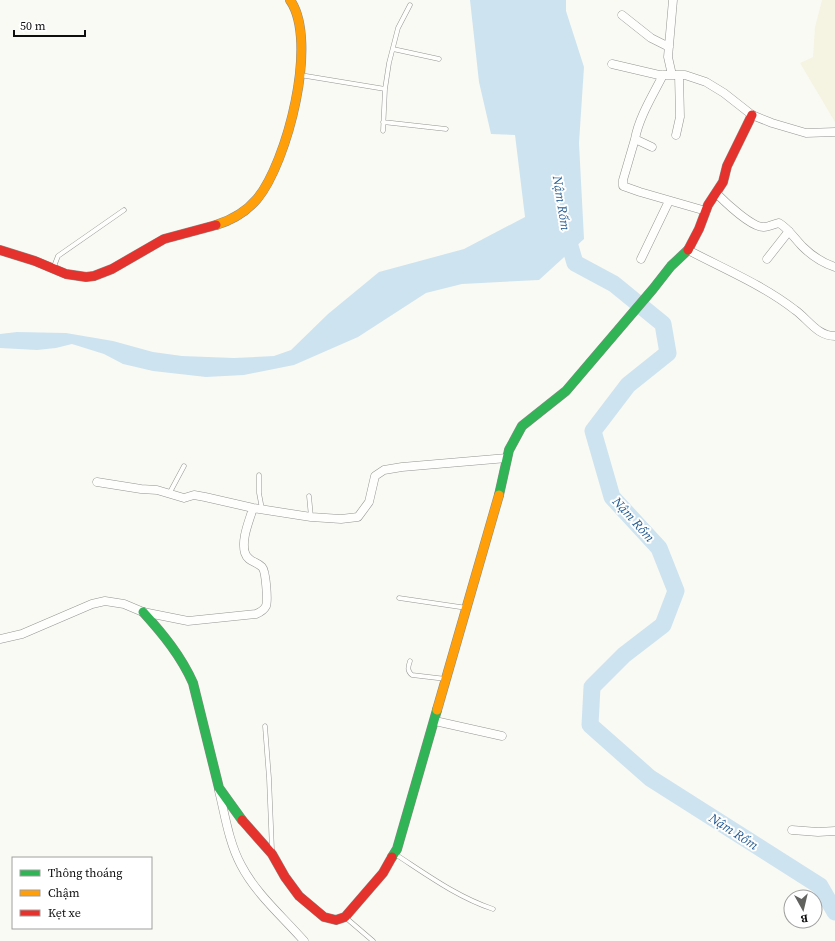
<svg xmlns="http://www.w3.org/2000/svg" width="835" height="941" viewBox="0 0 835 941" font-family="'Source Serif 4',serif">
<rect width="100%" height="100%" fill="#fafaf4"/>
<path fill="#f5f4e2" d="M 822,0 L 835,0 L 835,122 L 800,63 L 813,57 L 815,27 Z"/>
<path fill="#cee3f0" d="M 470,0 L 566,0 L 566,11 L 584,67 L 579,143 L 584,239 L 539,280 L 462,284 L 426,293 L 358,337 L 294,365 L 244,375 L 206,377 L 153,371 L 123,364 L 104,354 L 72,344 L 56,348 L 37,350 L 0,348 L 0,334 L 17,332 L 66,333 L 113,341 L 153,352 L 182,356 L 234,358 L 274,356 L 291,350 L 328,314 L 379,272 L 464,249 L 525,217 L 515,135 L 491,134 L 479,82 Z"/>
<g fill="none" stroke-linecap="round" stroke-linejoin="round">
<path stroke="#cee3f0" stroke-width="17" d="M 565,229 L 575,263 L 614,284 L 663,324 L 668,353 L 628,385 L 593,431 L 612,497 L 659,548 L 676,591 L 663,625 L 624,655 L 592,687 L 590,725 L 650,778 L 820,886 L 835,912"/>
<defs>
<path id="lane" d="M 393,49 L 439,59
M 300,75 L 385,89
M 383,122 L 446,129
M 383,131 L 385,89 L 389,63 L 398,28 L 410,5
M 53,269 L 58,256 L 124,210
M 259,475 L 259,493 L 262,509
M 169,494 L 184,466
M 309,496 L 311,517
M 399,598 L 467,608
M 410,661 C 408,667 407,671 412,675 L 446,679
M 265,726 L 269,778 L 272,850
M 395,854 C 426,874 457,897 493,909
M 345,917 L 373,941"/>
<path id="street" d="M 622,15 L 651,38 L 669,47
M 612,64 L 659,75 L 685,75 L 706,82 L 724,93 L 752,115 L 772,123 L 806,133 L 835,132
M 672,75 L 668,57 L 673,0
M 676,135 L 680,117 L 679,75
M 635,139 L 623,180 L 623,186 L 640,192 L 706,211
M 652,147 L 635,139 C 639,117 653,95 663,75
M 716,193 C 724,201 752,228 764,227 C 769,227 774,224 779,223 C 789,229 795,239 803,247 C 813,257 823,263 835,267
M 688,250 C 724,269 763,285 795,310 C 808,319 817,336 835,336
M 641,259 L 669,201
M 767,259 L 789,231
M 97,482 L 141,489 L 157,490 L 184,498 L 194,495 L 205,497 L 253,508 L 311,517 L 341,519 L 358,517 L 369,502 L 375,476 L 384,470 L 402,467 L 507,458
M 0,639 L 22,634 L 92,604 L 105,601 L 124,604 L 143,612 L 188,621 L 256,614 C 261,612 264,610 266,606 C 268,601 266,571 262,567 C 256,561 248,562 245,553 C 241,539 249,522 253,508
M 435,721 L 502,736
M 219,791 C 225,815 229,843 241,865 C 256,894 283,917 304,941
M 792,830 L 818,832 L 835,831"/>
<path id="fast" d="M 499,495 L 509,450 L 522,426 L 566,391 L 653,289 L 671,266 L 688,250
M 143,612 C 163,634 181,656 193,683 L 219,788 L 242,820
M 392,857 L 397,849 L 437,710"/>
<path id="slow" d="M 216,225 C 232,220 246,212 257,199 C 287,163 319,41 290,0
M 437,710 L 499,495"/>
<path id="jam" d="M 0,250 L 35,261 L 66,274 L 86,277 L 94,276 L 112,269 L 164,239 L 216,225
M 688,250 L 699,229 L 708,205 L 723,182 L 727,166 L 752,115
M 242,820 L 272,854 L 285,877 L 299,896 L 324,917 L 336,920 L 345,917 L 383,873 L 392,857"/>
</defs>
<use href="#lane" stroke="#949492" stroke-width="5"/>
<use href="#street" stroke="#949492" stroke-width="9"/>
<use href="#fast" stroke="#8b8b88" stroke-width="10"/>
<use href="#slow" stroke="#8b8b88" stroke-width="10"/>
<use href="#jam" stroke="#8b8b88" stroke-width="10"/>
<use href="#lane" stroke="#fefefd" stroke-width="4"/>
<use href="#street" stroke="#fefefd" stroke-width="8"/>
<use href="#fast" stroke="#30b455" stroke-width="9"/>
<use href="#slow" stroke="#ff9f0a" stroke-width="9"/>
<use href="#jam" stroke="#e5322d" stroke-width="9"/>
</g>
<g text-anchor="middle" stroke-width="4" stroke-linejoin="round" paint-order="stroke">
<g font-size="13" font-style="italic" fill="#255c92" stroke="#fff">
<text transform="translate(562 203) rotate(81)" y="5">Nậm Rốm</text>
<text transform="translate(634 519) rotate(48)" y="5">Nậm Rốm</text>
<text transform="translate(734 831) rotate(33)" y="5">Nậm Rốm</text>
</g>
</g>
<rect x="12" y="857" width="140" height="72" fill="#ffffff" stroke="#9f9f9f"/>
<rect x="20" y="870" width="20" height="6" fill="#30b455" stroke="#9f9f9f"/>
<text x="48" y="877" font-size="12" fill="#0e0e0e">Thông thoáng</text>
<rect x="20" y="890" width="20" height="6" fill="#ff9f0a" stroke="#9f9f9f"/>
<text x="48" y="897" font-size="12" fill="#0e0e0e">Chậm</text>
<rect x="20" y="910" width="20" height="6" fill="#e5322d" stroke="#9f9f9f"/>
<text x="48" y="917" font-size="12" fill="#0e0e0e">Kẹt xe</text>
<g transform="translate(803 909) rotate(172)"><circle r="19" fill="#ffffff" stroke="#9f9f9f"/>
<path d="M0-3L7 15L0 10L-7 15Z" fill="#61615e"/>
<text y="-6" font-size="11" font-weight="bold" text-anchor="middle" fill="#0e0e0e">B</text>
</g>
<path d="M14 30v6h71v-6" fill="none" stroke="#0e0e0e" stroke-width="2"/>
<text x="20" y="30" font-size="12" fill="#0e0e0e" stroke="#ffffff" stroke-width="3" paint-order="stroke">50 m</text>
</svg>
